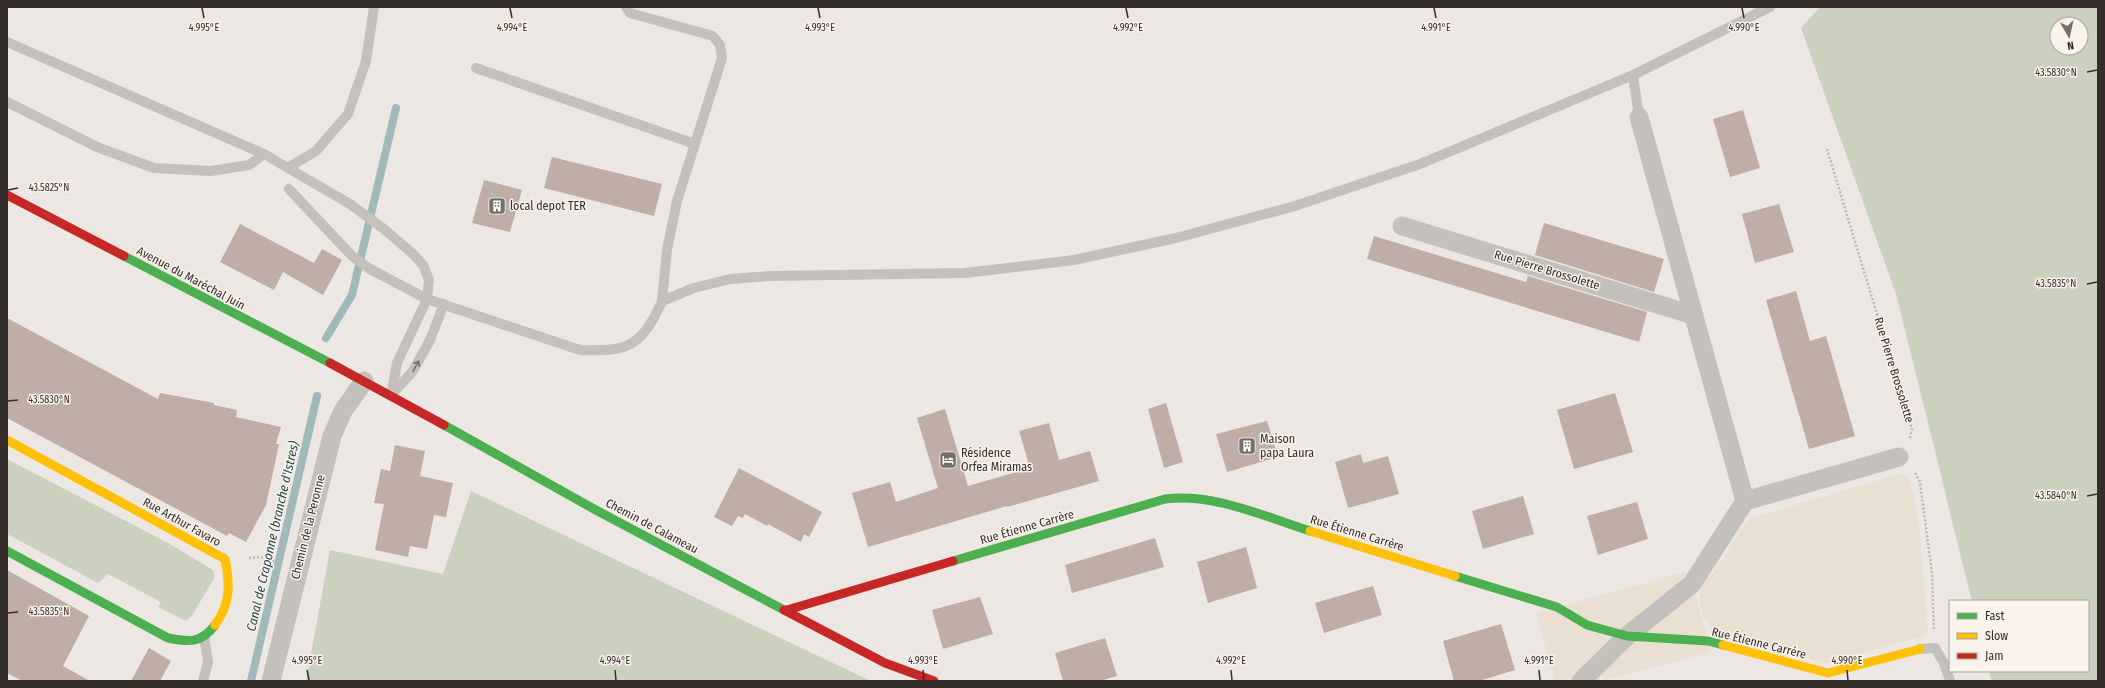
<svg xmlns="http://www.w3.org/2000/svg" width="2105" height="688" viewBox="0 0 2105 688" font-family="'Fira Sans Condensed',sans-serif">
<rect width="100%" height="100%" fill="#ece7e2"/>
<path fill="#ccd0be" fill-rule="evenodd" d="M 1820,7 L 2098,7 L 2098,681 L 1992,681 L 1989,671 L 2088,671 L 2088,601 L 1972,601 L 1896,294 L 1801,28 ZM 2057,24 L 2081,24 L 2081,48 L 2057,48 Z
M 7,459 L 170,544 L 213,570 L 215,577 L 191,617 L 186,621 L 158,607 L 161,603 L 157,600 L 108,574 L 98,583 L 7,534 Z
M 471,491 L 871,681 L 306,681 L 330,550 L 443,574 Z"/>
<path fill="#e9e0d3" d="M 1902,473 L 1910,480 L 1919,522 L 1928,632 L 1924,636 L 1826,663 L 1713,629 L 1703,616 L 1699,602 L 1700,594 L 1702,587 L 1749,519 Z
M 1689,571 L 1711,652 L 1601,681 L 1555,681 L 1536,613 Z"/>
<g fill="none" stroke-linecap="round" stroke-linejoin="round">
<path stroke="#a0b9ba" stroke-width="8" d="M 326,338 L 352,295 L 396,108
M 251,681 L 317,396"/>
</g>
<path fill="#beaea6" d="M 1743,110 L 1760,168 L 1730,177 L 1713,119 Z
M 552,157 L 662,184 L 654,216 L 544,188 Z
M 484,180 L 522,190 L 510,232 L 472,223 Z
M 1779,204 L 1794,252 L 1755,263 L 1742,214 Z
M 1544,223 L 1664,259 L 1654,292 L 1535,255 Z
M 240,224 L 314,263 L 322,249 L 342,260 L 323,295 L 283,272 L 274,290 L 220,262 Z
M 1374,236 L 1526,282 L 1528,276 L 1647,312 L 1639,342 L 1367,259 Z
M 1796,291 L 1810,341 L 1826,336 L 1855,436 L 1809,449 L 1766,300 Z
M 7,318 L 158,399 L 160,393 L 214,403 L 214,405 L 237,410 L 236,417 L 281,427 L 276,444 L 279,444 L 266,505 L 246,542 L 229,533 L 227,536 L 7,418 Z
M 1615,393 L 1633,452 L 1574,469 L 1557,410 Z
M 1166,403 L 1183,462 L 1164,468 L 1148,409 Z
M 945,409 L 968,486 L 1030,468 L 1019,431 L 1049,423 L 1059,460 L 1090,451 L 1099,481 L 1007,507 L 1007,506 L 868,547 L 852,493 L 890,482 L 896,502 L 938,488 L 917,418 Z
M 1267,421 L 1278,457 L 1227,472 L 1216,434 Z
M 395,445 L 425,451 L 420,476 L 453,483 L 446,517 L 434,515 L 427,549 L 410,546 L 408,557 L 375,550 L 384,504 L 374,503 L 381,469 L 390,471 Z
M 1361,454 L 1363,463 L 1388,456 L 1399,494 L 1348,508 L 1335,462 Z
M 739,468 L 822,512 L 809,537 L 804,534 L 801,542 L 768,524 L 767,526 L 745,514 L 743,518 L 738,516 L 732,526 L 714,517 Z
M 1523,496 L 1534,534 L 1483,549 L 1472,511 Z
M 1637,502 L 1648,539 L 1598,555 L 1587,516 Z
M 1155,538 L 1164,567 L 1072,593 L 1065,565 Z
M 1246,547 L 1257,588 L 1208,603 L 1197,562 Z
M 7,570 L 89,616 L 63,666 L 90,681 L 22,681 L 7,673 Z
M 1373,586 L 1382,615 L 1324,633 L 1315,603 Z
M 980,597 L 993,634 L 943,649 L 932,610 Z
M 1501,624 L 1515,670 L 1479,681 L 1454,681 L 1443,641 Z
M 1105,638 L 1117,676 L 1100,681 L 1063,681 L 1055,653 Z
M 149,648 L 171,661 L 160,681 L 131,681 Z"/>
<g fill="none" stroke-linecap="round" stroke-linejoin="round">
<path stroke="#bdb8b4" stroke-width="2.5" stroke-dasharray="2 2" stroke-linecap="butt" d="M 1827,149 L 1912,430 L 1910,438
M 1915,473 L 1920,482 L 1932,573 L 1934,630
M 249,558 L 259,557 L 278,562"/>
<path stroke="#c4c0bb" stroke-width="10" d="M 626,7 L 630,13 L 713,36 L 720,45 L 722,58 L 677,201 L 667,250 L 662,301
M 7,42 L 264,154 L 350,204 L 384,229 L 413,254 L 423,265 L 429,280 L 427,299 L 397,363 L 391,395
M 476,68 L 695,144
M 1633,75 L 1639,117
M 7,102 L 97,147 L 154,168 L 211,171 L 249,165 L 264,154
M 289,167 L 316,151 L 348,114 L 366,61 L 374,7
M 289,189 L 352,256 L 370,269 L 427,299 L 580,350 C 629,352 642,346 662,301 L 694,288 L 730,279 L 770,276 L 965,273 L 1074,260 L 1176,238 L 1295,206 L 1420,164 L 1633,75 L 1770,7
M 391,395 L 413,371 L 430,340 L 444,304
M 1920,649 L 1935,648 L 1944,663 L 1950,681
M 203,681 L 208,662 L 204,636"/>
<path stroke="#c4c0bb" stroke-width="19" d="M 1639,117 L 1745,501
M 1402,226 L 1693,315
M 271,681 L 332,436 L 343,411 L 364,381
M 1581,681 L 1627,636 L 1692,584 L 1745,501 L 1899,457"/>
<path stroke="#4caf50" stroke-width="9" d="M 124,256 L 330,363
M 444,425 L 594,509 L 784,610
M 7,551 L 168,638 C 188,642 201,644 215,625
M 953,561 L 1165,499 C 1214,493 1263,516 1310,531
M 1455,576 L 1557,607 L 1587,625 L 1627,636 L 1708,641 L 1723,645"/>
<path stroke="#ffc107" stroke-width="9" d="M 7,440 L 225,559 C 230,584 231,603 215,625
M 1310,531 L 1455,576
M 1723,645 L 1828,673 L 1920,649"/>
<path stroke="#c62828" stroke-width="9" d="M 7,195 L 124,256
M 330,363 L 444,425
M 784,610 L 885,663 L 934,681
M 787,610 L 953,561"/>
</g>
<defs><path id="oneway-shaft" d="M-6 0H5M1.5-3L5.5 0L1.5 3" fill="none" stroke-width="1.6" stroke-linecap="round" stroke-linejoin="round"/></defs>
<use stroke="#75706b" href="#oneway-shaft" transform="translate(416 366) rotate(-61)"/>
<path fill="none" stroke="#352e2a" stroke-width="1.5" d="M 202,8 L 204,18M 510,8 L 512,18M 818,8 L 820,18M 1126,8 L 1128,18M 1434,8 L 1436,18M 1742,8 L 1744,18M 2087,72 L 2097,70M 8,190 L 18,188M 2087,284 L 2097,282M 8,401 L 18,400M 2087,496 L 2097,494M 8,613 L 18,612M 307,670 L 309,680M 615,670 L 616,680M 923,670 L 924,680M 1231,670 L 1232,680M 1539,670 L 1540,680M 1847,670 L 1848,680"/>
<defs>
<symbol id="building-square" viewBox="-11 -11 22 22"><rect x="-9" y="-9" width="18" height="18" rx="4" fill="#756f6a" stroke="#f8f2ea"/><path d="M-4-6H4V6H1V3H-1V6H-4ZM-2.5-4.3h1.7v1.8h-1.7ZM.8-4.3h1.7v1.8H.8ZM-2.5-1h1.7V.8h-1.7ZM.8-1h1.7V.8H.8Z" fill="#fff"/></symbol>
<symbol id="hotel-square" viewBox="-11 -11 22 22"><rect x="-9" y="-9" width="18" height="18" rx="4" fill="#756f6a" stroke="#f8f2ea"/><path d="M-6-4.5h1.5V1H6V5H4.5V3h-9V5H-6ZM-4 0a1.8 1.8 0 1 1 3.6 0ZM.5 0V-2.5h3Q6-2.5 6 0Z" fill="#fff"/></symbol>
</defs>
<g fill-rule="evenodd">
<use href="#building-square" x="487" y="196" width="20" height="20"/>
<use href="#building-square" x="1237" y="436" width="20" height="20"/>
<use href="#hotel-square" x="938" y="450" width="20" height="20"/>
</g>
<g text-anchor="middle" stroke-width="3" stroke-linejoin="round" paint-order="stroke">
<g font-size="12" fill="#352e2a" stroke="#f8f2ea" text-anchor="start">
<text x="510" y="210">local depot TER</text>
<text x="1260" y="443">Maison<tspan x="1260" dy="14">papa Laura</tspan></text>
<text x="961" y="457">Résidence<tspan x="961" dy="14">Orfea Miramas</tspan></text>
</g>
<g font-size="12" fill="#352e2a" stroke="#f8f2ea">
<text transform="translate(1547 270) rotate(17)" y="4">Rue Pierre Brossolette</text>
<text transform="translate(191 278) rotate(28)" y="4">Avenue du Maréchal Juin</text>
<text transform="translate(1894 370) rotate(73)" y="4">Rue Pierre Brossolette</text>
<text transform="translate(182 522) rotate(29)" y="4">Rue Arthur Favaro</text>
<text transform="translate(652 526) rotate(28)" y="4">Chemin de Calameau</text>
<text transform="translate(308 527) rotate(-76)" y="4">Chemin de la Peronne</text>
<text transform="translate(1027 527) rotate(-16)" y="4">Rue Étienne Carrère</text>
<text transform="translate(1357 533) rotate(17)" y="4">Rue Étienne Carrère</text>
<text transform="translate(1759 643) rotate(14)" y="4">Rue Étienne Carrère</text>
</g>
<g font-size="13" font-style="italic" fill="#244c52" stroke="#f8f2ea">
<text transform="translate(272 536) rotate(-77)" y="5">Canal de Craponne (branche d'Istres)</text>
</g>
</g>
<g font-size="10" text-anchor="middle" fill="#352e2a" stroke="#f8f2ea" stroke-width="3" stroke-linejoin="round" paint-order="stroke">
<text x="204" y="31">4.995°E</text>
<text x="512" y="31">4.994°E</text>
<text x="820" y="31">4.993°E</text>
<text x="1128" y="31">4.992°E</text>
<text x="1436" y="31">4.991°E</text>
<text x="1744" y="31">4.990°E</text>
<text x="2056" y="76">43.5830°N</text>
<text x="49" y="191">43.5825°N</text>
<text x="2056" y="287">43.5835°N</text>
<text x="49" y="403">43.5830°N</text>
<text x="2056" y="499">43.5840°N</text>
<text x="49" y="615">43.5835°N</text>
<text x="307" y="664">4.995°E</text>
<text x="615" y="664">4.994°E</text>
<text x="923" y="664">4.993°E</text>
<text x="1231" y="664">4.992°E</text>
<text x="1539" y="664">4.991°E</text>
<text x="1847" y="664">4.990°E</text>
</g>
<rect width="2105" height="688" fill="none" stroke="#352e2a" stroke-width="16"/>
<rect x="1949" y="600" width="140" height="72" fill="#f8f2ea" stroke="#aaa49d"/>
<rect x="1957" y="613" width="20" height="6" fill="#4caf50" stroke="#aaa49d"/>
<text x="1985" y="620" font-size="12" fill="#352e2a">Fast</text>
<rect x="1957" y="633" width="20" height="6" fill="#ffc107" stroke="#aaa49d"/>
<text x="1985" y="640" font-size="12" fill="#352e2a">Slow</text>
<rect x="1957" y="653" width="20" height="6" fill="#c62828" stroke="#aaa49d"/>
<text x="1985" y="660" font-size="12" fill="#352e2a">Jam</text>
<g transform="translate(2069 36) rotate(171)"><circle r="19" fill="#f8f2ea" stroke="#aaa49d"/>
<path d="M0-3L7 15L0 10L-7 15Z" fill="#756f6a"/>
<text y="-6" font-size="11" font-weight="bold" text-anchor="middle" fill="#352e2a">N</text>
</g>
</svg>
